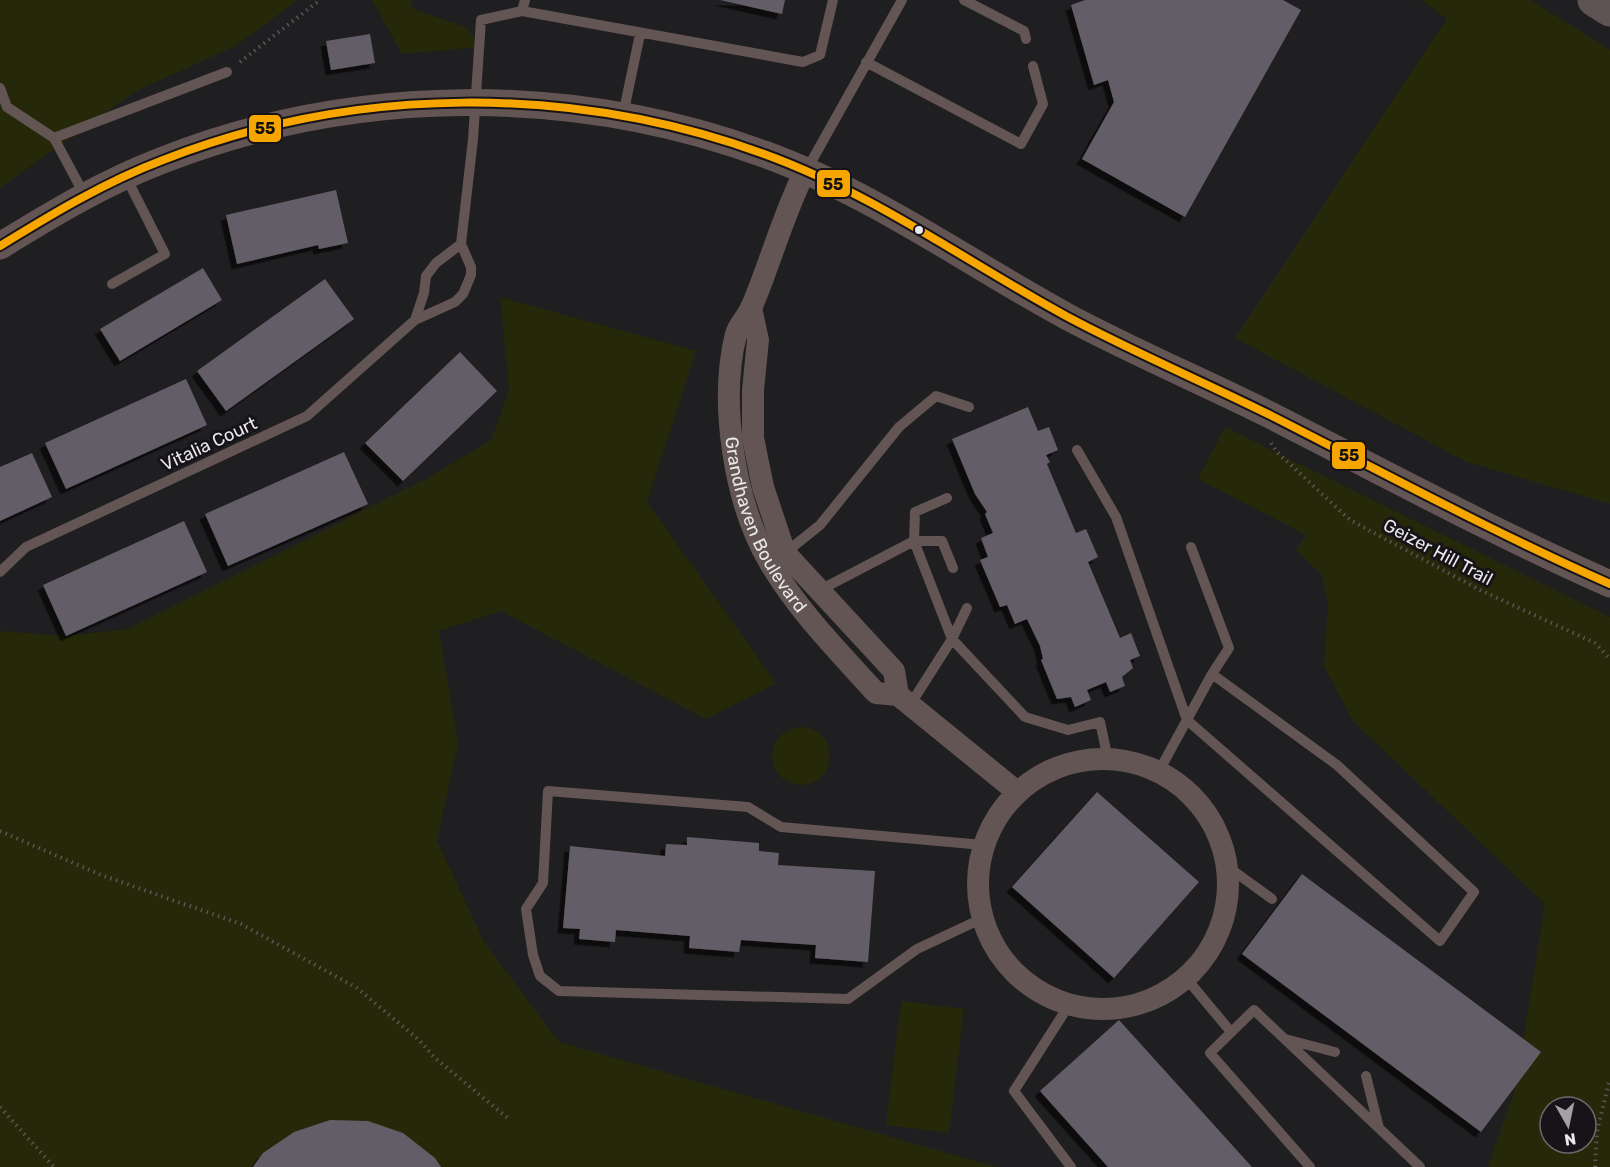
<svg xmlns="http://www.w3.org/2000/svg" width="1610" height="1167" viewBox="0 0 1610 1167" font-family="Rubik,sans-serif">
<defs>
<filter id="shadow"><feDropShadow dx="-5.5" dy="5.5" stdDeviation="0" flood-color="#0009"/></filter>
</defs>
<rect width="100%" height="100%" fill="#1f1e21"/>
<path fill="#252909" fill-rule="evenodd" d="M 0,0 L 298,0 L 236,46 L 136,91 L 0,188 Z
M 372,0 L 411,0 L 413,9 L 466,27 L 482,47 L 402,54 Z
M 1421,0 L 1531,0 L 1610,50 L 1610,504 L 1467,462 L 1235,338 L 1447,19 Z
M 500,297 L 696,351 L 647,502 L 776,683 L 706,719 L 501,611 L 439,631 L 458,743 L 437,841 L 484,942 L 559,1042 L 996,1167 L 0,1167 L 0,631 L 66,636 L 127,629 L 428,478 L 491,440 L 509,390 Z
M 1225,427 L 1610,617 L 1610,1167 L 1488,1167 L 1515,1089 L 1545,904 L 1353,721 L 1324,666 L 1328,603 L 1321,574 L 1296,550 L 1306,535 L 1198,479 ZM 1550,1107 L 1586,1107 L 1586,1143 L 1550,1143 Z
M772 756a29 29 0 1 1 58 0a29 29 0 1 1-58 0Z
M 901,1001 L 964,1009 L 949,1133 L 886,1125 Z"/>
<path fill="#635d67" filter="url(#shadow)" d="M 720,0 L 785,0 L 782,14 Z
M 1085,0 L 1283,0 L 1301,10 L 1185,217 L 1082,159 L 1114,102 L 1108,80 L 1094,85 L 1071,5 Z
M 370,34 L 375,63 L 331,70 L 326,41 Z
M 336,190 L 348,243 L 319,249 L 318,245 L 237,264 L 226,215 Z
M 203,268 L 222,300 L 120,361 L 100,329 Z
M 325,279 L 354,319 L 226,411 L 197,371 Z
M 460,352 L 497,391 L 403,481 L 365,443 Z
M 186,379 L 207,425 L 66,489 L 45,443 Z
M 1028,407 L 1038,431 L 1049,427 L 1058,450 L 1046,455 L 1050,462 L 1047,464 L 1076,533 L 1086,529 L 1098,557 L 1088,562 L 1120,638 L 1131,633 L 1140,656 L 1130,660 L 1133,668 L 1122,677 L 1125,686 L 1110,692 L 1106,682 L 1087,690 L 1091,700 L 1075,707 L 1071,697 L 1057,699 L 1041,660 L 1043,659 L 1040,646 L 1027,619 L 1015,624 L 1007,605 L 1000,607 L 980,560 L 988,557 L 981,538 L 993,533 L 985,514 L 987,512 L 975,494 L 952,439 Z
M 344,452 L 368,504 L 228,566 L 205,514 Z
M 32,453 L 52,497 L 0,521 L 0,467 Z
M 184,521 L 207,572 L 66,636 L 43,585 Z
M 1097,792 L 1199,882 L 1114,978 L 1012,887 Z
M 687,837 L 759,843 L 759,851 L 779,853 L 778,865 L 875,871 L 868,962 L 815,958 L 816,945 L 741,940 L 739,952 L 689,948 L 690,936 L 616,930 L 615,942 L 579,939 L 580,929 L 563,928 L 570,846 L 665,856 L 666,844 L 687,845 Z
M 1302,874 L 1541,1052 L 1481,1132 L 1242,954 Z
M 1119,1020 L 1252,1167 L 1108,1167 L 1040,1091 Z
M 330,1120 L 368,1121 L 403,1133 L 435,1158 L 441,1167 L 253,1167 L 263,1153 L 294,1132 Z"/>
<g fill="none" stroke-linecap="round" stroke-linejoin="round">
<path stroke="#5b5555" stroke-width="4" stroke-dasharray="1.5 4.5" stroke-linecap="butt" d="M 240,62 L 320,0
M 1271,443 L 1277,452 L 1350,520 L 1480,590 L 1595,643 L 1610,659
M 0,831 L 101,875 L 241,924 L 357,988 L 419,1040 L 435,1058 L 509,1119
M 0,1107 L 54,1167
M 1595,1167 L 1597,1131 L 1610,1079"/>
<path stroke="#625553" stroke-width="10" d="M 525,0 L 522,11 L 803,62 L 820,55 L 833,0
M 964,0 L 1024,31 L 1026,39
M 866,62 L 1021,144 L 1043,104 L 1033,66
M 0,88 L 7,107 L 54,138
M 623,115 L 640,34
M 806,171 L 902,0
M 85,196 L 54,138 L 227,72
M 112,284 L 165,254 L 126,177
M 415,320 L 424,293 L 426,276 L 436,263 L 461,244
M 1077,450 L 1116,517 L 1187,720 L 1440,941 L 1474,892 L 1337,765 L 1212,674 L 1229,648 L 1191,547
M 947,498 L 915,512 L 914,541 L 952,639 L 1025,717 L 1068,730 L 1100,722 L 1108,759
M 785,553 L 820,525 L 899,427 L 936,396 L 969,407
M 0,572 L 26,547 L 307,416 L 415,320 L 455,302 L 463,294 L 471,275 L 471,267 L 461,244 L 473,139 L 481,20 L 522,11
M 818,591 L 914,541 L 942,541 L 953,568
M 910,705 L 952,639 L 967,608
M 1159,771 L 1212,674
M 1228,867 L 1272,899
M 981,919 L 917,949 L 848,999 L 559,991 L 540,976 L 533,955 L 526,909 L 543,883 L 548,791 L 748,807 L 781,827 L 983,845
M 1186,978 L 1231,1032
M 1069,1005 L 1014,1091 L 1071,1167
M 1285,1039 L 1335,1052
M 1366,1076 L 1379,1128
M 1310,1167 L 1210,1053 L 1254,1010 L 1420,1167"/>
<g stroke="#625553" stroke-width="22">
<path id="s1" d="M 805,171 C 783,215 771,261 752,306 C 748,316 739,324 736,334 C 719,402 734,503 770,563 C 798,611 839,652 876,693 L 898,695 L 1016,791"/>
<path d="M 751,308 L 758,340 L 753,390 L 753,438 L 763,487 L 785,553 L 894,671 L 898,695"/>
<circle cx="1103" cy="884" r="125"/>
</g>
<path stroke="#625553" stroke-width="27" d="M 0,246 C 52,214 105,182 163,160 C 354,85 572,84 764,154 C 872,193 967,262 1066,316 C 1133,352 1204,382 1272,416 C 1384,473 1495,533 1610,584"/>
<path stroke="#5f5453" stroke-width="33" d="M 1594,0 L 1610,10"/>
<defs>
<path id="bus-1" d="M 0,246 C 52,214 105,182 163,160 C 354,85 572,84 764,154 C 872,193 967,262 1066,316 C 1133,352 1204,382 1272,416 C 1384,473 1495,533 1610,584"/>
</defs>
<use href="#bus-1" stroke="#161418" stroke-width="12"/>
<use href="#bus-1" stroke="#f7a600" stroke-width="8"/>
</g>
<circle fill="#eae8ec" stroke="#161418" stroke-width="2" cx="919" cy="230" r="5"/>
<g text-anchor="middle" stroke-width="6" stroke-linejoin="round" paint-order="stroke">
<g font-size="18" fill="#eae8ec" stroke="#161418">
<text transform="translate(209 444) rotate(-25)" y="6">Vitalia Court</text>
<text dy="6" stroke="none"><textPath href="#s1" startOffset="376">Grandhaven Boulevard</textPath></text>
<text transform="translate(1438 552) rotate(28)" y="6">Geizer Hill Trail</text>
</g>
</g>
<g stroke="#161418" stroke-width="2">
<rect x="248" y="114" width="34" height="29" rx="6" fill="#f7a600"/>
<rect x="816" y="169" width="35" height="29" rx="6" fill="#f7a600"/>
<rect x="1331" y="441" width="35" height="29" rx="6" fill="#f7a600"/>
</g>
<g font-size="16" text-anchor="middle" font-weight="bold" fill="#111">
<text x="265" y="134">55</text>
<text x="833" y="190">55</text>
<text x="1349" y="461">55</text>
</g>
<g transform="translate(1568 1125) rotate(171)"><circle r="28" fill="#161418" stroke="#6b696d" stroke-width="1.5"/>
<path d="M0-4.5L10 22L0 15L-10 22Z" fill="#a3a1a5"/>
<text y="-9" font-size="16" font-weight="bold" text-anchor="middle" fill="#eae8ec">N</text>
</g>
</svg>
